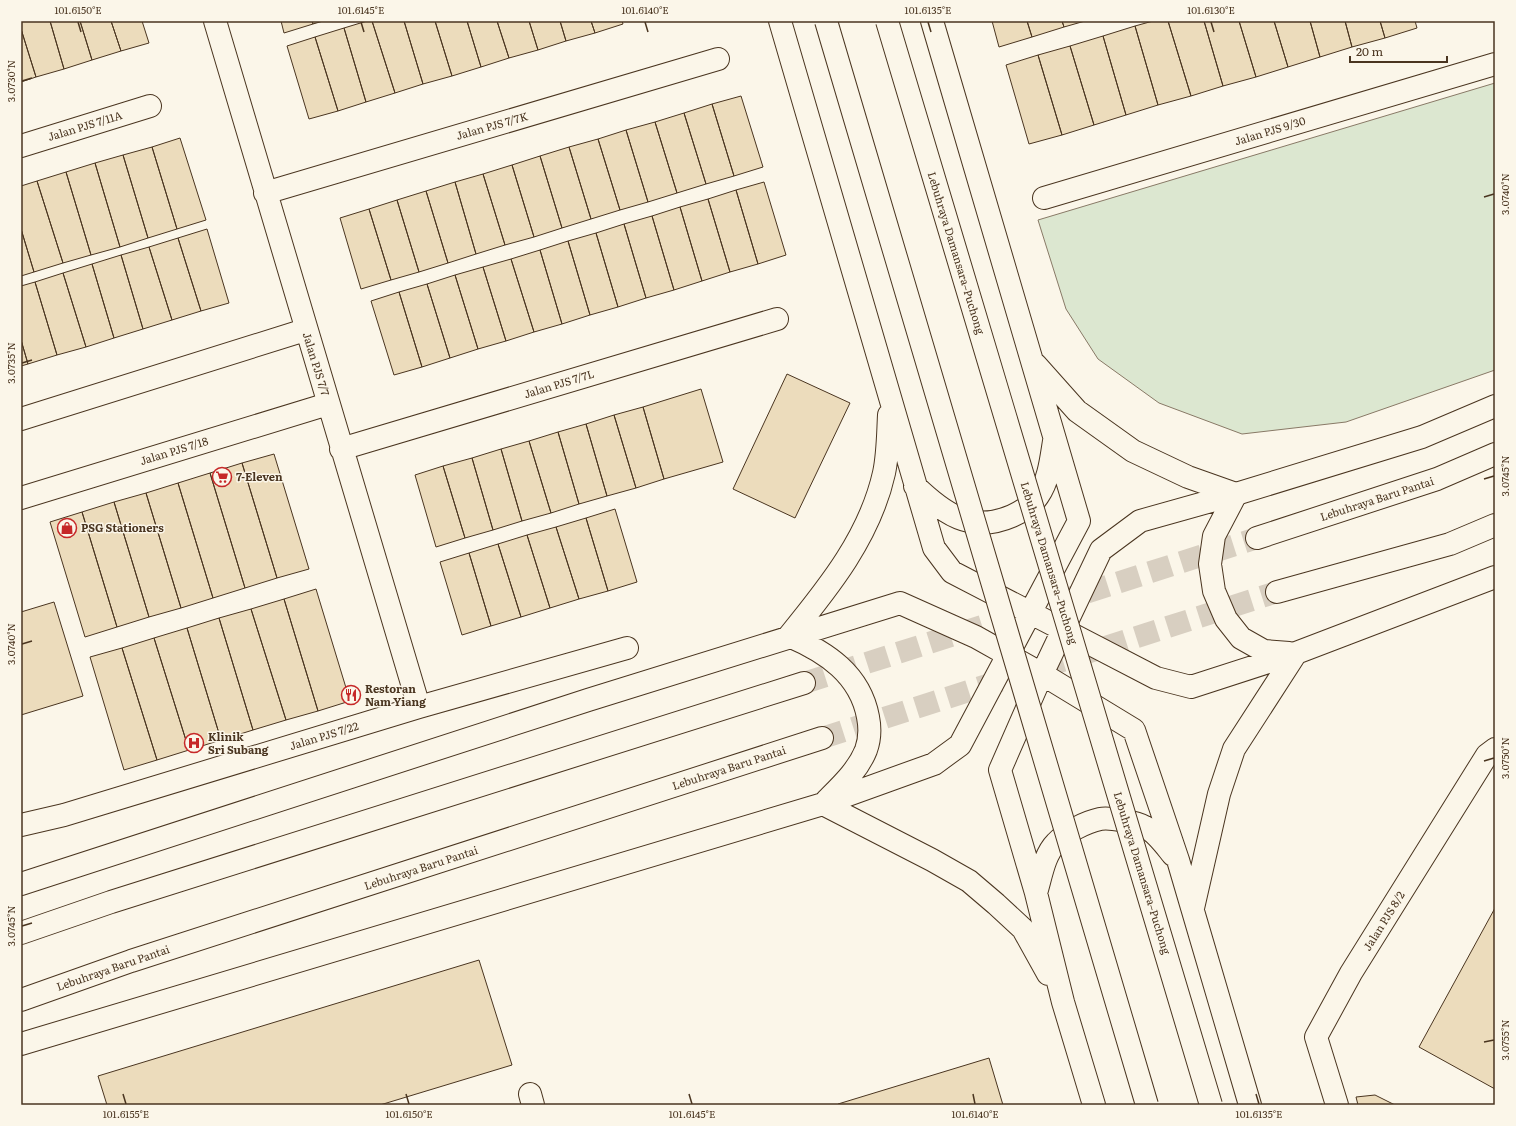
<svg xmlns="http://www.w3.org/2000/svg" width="1516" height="1126" viewBox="0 0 1516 1126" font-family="Literata,serif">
<rect width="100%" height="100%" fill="#fbf6e9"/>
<path fill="#dce7d0" stroke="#887966" d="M 1495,83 L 1495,370 L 1346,422 L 1242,434 L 1159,403 L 1098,359 L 1066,309 L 1038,220 Z"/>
<path fill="#ecdcbc" stroke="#4a3520" d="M 21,21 L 50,21 L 64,69 L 36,77 L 21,29 Z
M 50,21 L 80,21 L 92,60 L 64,69 Z
M 80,21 L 111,21 L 121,51 L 92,60 Z
M 111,21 L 142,21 L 149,43 L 121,51 Z
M 281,21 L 312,21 L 313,24 L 284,33 Z
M 312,21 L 323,21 L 313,24 Z
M 367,21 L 372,21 L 395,93 L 366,102 L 344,28 Z
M 372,21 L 404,21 L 423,84 L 395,93 Z
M 404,21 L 435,21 L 452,76 L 423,84 Z
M 435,21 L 467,21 L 481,67 L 452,76 Z
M 467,21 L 497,21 L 509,58 L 481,67 Z
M 497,21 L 529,21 L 538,50 L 509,58 Z
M 529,21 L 560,21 L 566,41 L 538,50 Z
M 560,21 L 591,21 L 595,33 L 566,41 Z
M 591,21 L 622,21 L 623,24 L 595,33 Z
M 992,21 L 1027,21 L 1032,37 L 999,47 Z
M 1027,21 L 1062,21 L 1064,27 L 1032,37 Z
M 1062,21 L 1085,21 L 1064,27 Z
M 1153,21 L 1168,21 L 1191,96 L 1158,105 L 1135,26 Z
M 1168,21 L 1204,21 L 1223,86 L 1191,96 Z
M 1204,21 L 1239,21 L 1256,77 L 1223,86 Z
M 1239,21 L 1274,21 L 1288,67 L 1256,77 Z
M 1274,21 L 1310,21 L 1320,57 L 1288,67 Z
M 1310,21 L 1345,21 L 1352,47 L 1320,57 Z
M 1345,21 L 1380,21 L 1385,38 L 1352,47 Z
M 1380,21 L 1415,21 L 1417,28 L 1385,38 Z
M 1135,26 L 1158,105 L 1126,115 L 1103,36 Z
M 344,28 L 366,102 L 338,111 L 315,37 Z
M 21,29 L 36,77 L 21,82 Z
M 1103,36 L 1126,115 L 1094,125 L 1070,46 Z
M 315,37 L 338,111 L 309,119 L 287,46 Z
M 1070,46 L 1094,125 L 1062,135 L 1038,55 Z
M 1038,55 L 1062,135 L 1029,144 L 1006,65 Z
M 741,96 L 763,167 L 734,176 L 712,104 Z
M 712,104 L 734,176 L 706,184 L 684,113 Z
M 684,113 L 706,184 L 677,193 L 655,122 Z
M 655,122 L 677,193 L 648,202 L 626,130 Z
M 626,130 L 648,202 L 620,210 L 598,139 Z
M 180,138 L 206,220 L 177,229 L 152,147 Z
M 598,139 L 620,210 L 591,219 L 569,147 Z
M 152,147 L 177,229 L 148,238 L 123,155 Z
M 569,147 L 591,219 L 562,228 L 540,156 Z
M 123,155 L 148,238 L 120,247 L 95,163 Z
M 540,156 L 562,228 L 534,237 L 512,165 Z
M 95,163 L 120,247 L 91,255 L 66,172 Z
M 512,165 L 534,237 L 505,245 L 483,174 Z
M 66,172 L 91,255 L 63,263 L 37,181 Z
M 483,174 L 505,245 L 476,254 L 455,182 Z
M 37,181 L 63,263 L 34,272 L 21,229 L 21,186 Z
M 455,182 L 476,254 L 448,263 L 426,191 Z
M 764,182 L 786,255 L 758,264 L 736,190 Z
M 736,190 L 758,264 L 730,272 L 708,199 Z
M 426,191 L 448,263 L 419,272 L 397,200 Z
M 708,199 L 730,272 L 702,281 L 680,207 Z
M 397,200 L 419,272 L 391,280 L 369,209 Z
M 680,207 L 702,281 L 674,290 L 652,216 Z
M 369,209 L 391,280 L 361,289 L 340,218 Z
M 652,216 L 674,290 L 646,298 L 624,224 Z
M 624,224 L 646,298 L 618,307 L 596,233 Z
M 21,229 L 34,272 L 21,276 Z
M 207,229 L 229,303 L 201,311 L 178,238 Z
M 596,233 L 618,307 L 590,315 L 568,241 Z
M 178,238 L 201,311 L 172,320 L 149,247 Z
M 568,241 L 590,315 L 562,324 L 540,250 Z
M 149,247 L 172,320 L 143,329 L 121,255 Z
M 540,250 L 562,324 L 534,332 L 511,259 Z
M 121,255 L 143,329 L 114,338 L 92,264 Z
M 511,259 L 534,332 L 506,341 L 483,267 Z
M 92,264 L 114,338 L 86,347 L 63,273 Z
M 483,267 L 506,341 L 478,349 L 455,275 Z
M 63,273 L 86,347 L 57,355 L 35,282 Z
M 455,275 L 478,349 L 450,358 L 427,284 Z
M 35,282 L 57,355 L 28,364 L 21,340 L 21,286 Z
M 427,284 L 450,358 L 422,367 L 399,292 Z
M 399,292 L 422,367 L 394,375 L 371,301 Z
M 21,340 L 28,364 L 21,366 Z
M 787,374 L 850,403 L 795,518 L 733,489 Z
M 701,389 L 723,462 L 664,479 L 643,407 Z
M 643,407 L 664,479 L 636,488 L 614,415 Z
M 614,415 L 636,488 L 607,496 L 586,424 Z
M 586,424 L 607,496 L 579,504 L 558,432 Z
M 558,432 L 579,504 L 551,513 L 529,441 Z
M 529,441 L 551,513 L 522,521 L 501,449 Z
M 501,449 L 522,521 L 493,530 L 472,458 Z
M 274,454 L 309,569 L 277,578 L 242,463 Z
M 472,458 L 493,530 L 465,538 L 443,466 Z
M 242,463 L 277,578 L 245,588 L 210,473 Z
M 443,466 L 465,538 L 436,547 L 415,475 Z
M 210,473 L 245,588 L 213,598 L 178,483 Z
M 178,483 L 213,598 L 181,608 L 146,493 Z
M 146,493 L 181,608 L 149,617 L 114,502 Z
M 114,502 L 149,617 L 117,627 L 82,512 Z
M 615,509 L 637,582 L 608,591 L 586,518 Z
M 82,512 L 117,627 L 85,637 L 50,522 Z
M 586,518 L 608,591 L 579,599 L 556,527 Z
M 556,527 L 579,599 L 550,608 L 527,535 Z
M 527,535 L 550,608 L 521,617 L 498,544 Z
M 498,544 L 521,617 L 491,626 L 469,553 Z
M 469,553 L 491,626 L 462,635 L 440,562 Z
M 316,589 L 350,701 L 318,711 L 284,599 Z
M 284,599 L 318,711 L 286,720 L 251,609 Z
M 54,602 L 83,696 L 21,715 L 21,612 Z
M 251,609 L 286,720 L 253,730 L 219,618 Z
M 219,618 L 253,730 L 221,740 L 187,628 Z
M 187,628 L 221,740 L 189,750 L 154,638 Z
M 154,638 L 189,750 L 157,760 L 122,648 Z
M 122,648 L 157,760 L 124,770 L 90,657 Z
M 1495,908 L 1495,1089 L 1419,1047 Z
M 479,960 L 512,1065 L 380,1105 L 107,1105 L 98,1076 Z
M 989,1058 L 1003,1105 L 839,1105 L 838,1104 Z
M 1375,1095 L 1395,1105 L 1358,1105 L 1356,1097 Z"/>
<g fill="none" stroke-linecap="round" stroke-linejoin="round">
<path stroke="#d8cfc1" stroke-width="22" stroke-dasharray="22 11" stroke-linecap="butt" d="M 804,683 L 1257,538
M 822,738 L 1277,592"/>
<defs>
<path id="minor" d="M 215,21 L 419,707
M 21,146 L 150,106
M 265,193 L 718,59
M 1044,198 L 1495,64
M 21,419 L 305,330
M 341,449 L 777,319
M 21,498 L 328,404
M 21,825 L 64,815 L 419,707 L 627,648
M 530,1094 L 533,1105
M 1337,1105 L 1316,1037 L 1351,973 L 1487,755 L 1495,749"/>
<path id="major" d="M 1236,494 L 1422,437 L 1495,406"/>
<path id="highway" d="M 780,21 L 934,548 L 952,572 L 1156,678 L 1191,687 L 1296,653 L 1495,577
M 1036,365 L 1077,411 L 1133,451 L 1188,477 L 1236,494
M 915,486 C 943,513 971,534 1012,516 C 1021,512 1032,505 1038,496 C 1049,480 1051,460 1054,441
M 1236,494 L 1214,536 L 1210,564 L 1214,591 L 1226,619 L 1241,638 L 1264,651 L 1289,653
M 1257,538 L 1437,479 L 1495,454
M 1277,592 L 1450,544 L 1495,525
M 789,636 C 829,587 870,536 884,473 C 888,455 888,434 889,415
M 789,636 C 826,652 860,674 868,717 C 870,727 870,739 866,750 C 858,770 842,785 827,800
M 823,804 L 932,860 L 969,881 L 996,904 L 1023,929 L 1048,974
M 21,884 L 588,700 L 900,603 L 976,637 L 1042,674 L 1134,730 L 1178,860 L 1250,1105
M 1036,893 C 1041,877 1044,855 1056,843 C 1066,832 1086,822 1100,819 C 1109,817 1136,822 1145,827 C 1156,832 1165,845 1173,855
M 1193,908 L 1219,794 L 1234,749 L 1296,653
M 21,933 L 111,902 L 804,683
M 21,1000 L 131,961 L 822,738
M 21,1044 L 823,804 L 934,764 L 960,745 L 1079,521 L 932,21
M 1094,1105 L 1063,1002 L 1036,893 L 1000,770 L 1042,674 L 1101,550 L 1140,521 L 1236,494"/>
</defs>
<use href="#minor" stroke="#4a3520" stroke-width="24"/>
<use href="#major" stroke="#4a3520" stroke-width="24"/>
<use href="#highway" stroke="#4a3520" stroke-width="24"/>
<use href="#minor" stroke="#fbf6e9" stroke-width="22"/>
<use href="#major" stroke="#fbf6e9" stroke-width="22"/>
<use href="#highway" stroke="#fbf6e9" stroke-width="22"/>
<defs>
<path id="highway-bridge" d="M 826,21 L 1147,1105
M 887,21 L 1211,1105"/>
</defs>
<use href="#highway-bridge" stroke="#4a3520" stroke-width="24" stroke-linecap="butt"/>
<use href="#highway-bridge" stroke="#fbf6e9" stroke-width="22"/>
</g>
<path fill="none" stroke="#4a3520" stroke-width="1.5" d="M 78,22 L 81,32M 361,22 L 364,32M 645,22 L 648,32M 928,22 L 931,32M 1211,22 L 1214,32M 22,81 L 32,78M 1484,197 L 1494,194M 22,363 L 32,360M 1484,479 L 1494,476M 22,644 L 32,641M 1484,761 L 1494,758M 22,926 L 32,923M 1484,1042 L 1494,1040M 123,1094 L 126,1104M 406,1094 L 409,1104M 689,1094 L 692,1104M 973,1094 L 975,1104M 1256,1094 L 1259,1104"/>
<defs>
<symbol id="supermarket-ring" viewBox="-11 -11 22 22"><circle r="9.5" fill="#fbf6e9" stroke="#c62828" stroke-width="1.5"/><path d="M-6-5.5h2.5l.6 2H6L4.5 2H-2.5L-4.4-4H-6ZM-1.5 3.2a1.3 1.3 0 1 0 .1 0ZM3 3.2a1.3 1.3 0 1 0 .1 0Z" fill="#c62828"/></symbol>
<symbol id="shop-ring" viewBox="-11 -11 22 22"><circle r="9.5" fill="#fbf6e9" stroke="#c62828" stroke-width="1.5"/><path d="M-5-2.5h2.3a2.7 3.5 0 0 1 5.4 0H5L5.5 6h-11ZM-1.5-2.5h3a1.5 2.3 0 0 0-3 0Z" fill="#c62828"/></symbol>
<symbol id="restaurant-ring" viewBox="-11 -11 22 22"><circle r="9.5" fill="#fbf6e9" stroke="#c62828" stroke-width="1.5"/><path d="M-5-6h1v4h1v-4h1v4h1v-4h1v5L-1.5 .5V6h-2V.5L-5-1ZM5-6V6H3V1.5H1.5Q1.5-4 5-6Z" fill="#c62828"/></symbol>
<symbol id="hospital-ring" viewBox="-11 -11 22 22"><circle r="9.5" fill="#fbf6e9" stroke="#c62828" stroke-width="1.5"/><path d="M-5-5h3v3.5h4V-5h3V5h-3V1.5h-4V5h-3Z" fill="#c62828"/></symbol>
</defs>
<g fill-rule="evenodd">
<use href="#supermarket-ring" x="211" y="466" width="22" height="22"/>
<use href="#shop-ring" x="56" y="517" width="22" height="22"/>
<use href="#restaurant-ring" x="340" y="684" width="22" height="22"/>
<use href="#hospital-ring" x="183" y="732" width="22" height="22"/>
</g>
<g text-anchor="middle" stroke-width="3" stroke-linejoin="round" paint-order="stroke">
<g font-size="11" fill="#4a3520" stroke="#fbf6e9">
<text transform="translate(85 126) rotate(-17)" y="4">Jalan PJS 7/11A</text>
<text transform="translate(492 126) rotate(-16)" y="4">Jalan PJS 7/7K</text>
<text transform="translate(1270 131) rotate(-17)" y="4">Jalan PJS 9/30</text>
<text transform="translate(956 253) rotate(73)" y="4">Lebuhraya Damansara–Puchong</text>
<text transform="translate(316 364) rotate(73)" y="4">Jalan PJS 7/7</text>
<text transform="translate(559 384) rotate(-17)" y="4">Jalan PJS 7/7L</text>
<text transform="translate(174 451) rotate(-17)" y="4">Jalan PJS 7/18</text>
<text transform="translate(1377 499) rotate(-18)" y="4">Lebuhraya Baru Pantai</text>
<text transform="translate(1049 563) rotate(73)" y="4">Lebuhraya Damansara–Puchong</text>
<text transform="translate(324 736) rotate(-17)" y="4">Jalan PJS 7/22</text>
<text transform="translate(729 768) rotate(-18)" y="4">Lebuhraya Baru Pantai</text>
<text transform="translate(421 868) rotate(-18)" y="4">Lebuhraya Baru Pantai</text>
<text transform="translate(1142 873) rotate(73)" y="4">Lebuhraya Damansara–Puchong</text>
<text transform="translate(1384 921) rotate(-58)" y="4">Jalan PJS 8/2</text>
<text transform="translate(113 968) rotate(-19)" y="4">Lebuhraya Baru Pantai</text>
</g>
<g font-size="11" font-weight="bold" fill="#4a3520" stroke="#fbf6e9" text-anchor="start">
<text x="236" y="481">7-Eleven</text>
<text x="81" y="532">PSG Stationers</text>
<text x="365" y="693">Restoran<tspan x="365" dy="13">Nam Yiang</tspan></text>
<text x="208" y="741">Klinik<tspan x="208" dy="13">Sri Subang</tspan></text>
</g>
</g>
<rect width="1516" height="1126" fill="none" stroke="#fbf6e9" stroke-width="44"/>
<path d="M1350 56v6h97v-6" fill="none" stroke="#4a3520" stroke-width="2"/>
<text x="1356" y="56" font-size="12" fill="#4a3520" stroke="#fbf6e9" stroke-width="3" paint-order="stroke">20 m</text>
<rect x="22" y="22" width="1472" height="1082" fill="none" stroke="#4a3520" stroke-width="1.5"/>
<g font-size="10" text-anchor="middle" fill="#4a3520">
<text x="78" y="14">101.6150°E</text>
<text x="361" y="14">101.6145°E</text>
<text x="645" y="14">101.6140°E</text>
<text x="928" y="14">101.6135°E</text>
<text x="1211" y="14">101.6130°E</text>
<text transform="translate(11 81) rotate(-90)" y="4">3.0730°N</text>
<text transform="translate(1505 194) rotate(-90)" y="4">3.0740°N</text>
<text transform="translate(11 363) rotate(-90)" y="4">3.0735°N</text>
<text transform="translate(1505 476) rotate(-90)" y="4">3.0745°N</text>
<text transform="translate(11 644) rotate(-90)" y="4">3.0740°N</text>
<text transform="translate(1505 758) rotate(-90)" y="4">3.0750°N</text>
<text transform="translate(11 926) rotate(-90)" y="4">3.0745°N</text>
<text transform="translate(1505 1040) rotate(-90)" y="4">3.0755°N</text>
<text x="126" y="1118">101.6155°E</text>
<text x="409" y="1118">101.6150°E</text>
<text x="692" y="1118">101.6145°E</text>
<text x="975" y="1118">101.6140°E</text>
<text x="1259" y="1118">101.6135°E</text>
</g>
</svg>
